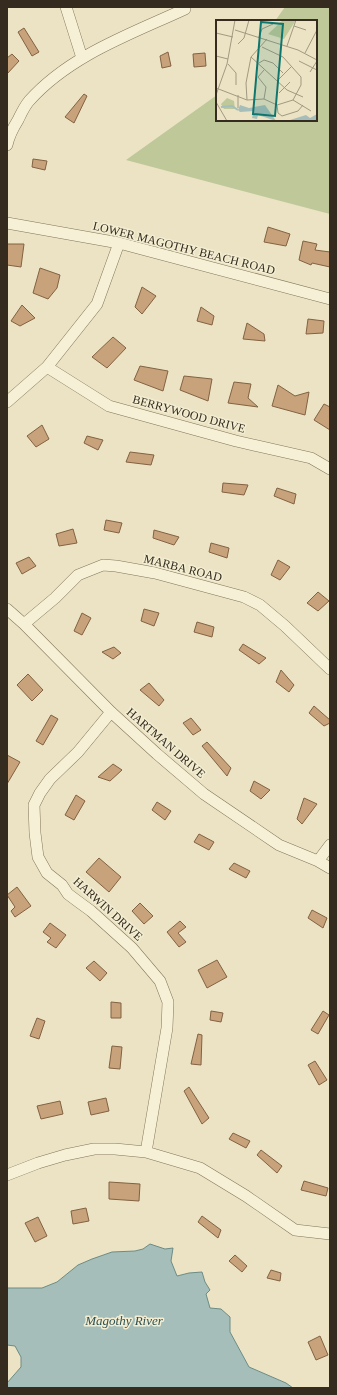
<svg xmlns="http://www.w3.org/2000/svg" width="337" height="1395" viewBox="0 0 337 1395" font-family="Georgia,serif">
<rect width="100%" height="100%" fill="#ebe3c3"/>
<path fill="#bec898" d="M 285,7 L 330,7 L 330,214 L 126,160 L 217,95 L 217,120 L 316,120 L 316,21 L 275,21 Z"/>
<path fill="#a5beb9" stroke="#6c8c87" d="M 150,1244 L 165,1249 L 173,1248 L 171,1261 L 177,1276 L 189,1273 L 202,1272 L 205,1282 L 210,1290 L 206,1294 L 210,1308 L 221,1309 L 230,1317 L 230,1332 L 249,1367 L 286,1383 L 293,1388 L 7,1388 L 7,1383 L 21,1367 L 21,1357 L 15,1346 L 7,1345 L 7,1288 L 42,1288 L 57,1282 L 78,1265 L 92,1259 L 112,1252 L 135,1251 L 143,1249 Z"/>
<path fill="#c7a27b" stroke="#826242" d="M 24,28 L 39,52 L 32,56 L 18,32 Z
M 168,52 L 171,66 L 162,68 L 160,56 Z
M 205,53 L 206,66 L 194,67 L 193,54 Z
M 12,54 L 19,61 L 7,74 L 7,58 Z
M 84,94 L 87,96 L 74,123 L 65,117 Z
M 33,159 L 47,161 L 45,170 L 32,167 Z
M 268,227 L 290,234 L 286,246 L 264,242 Z
M 303,241 L 317,244 L 315,250 L 330,252 L 330,267 L 312,263 L 311,265 L 299,260 Z
M 7,244 L 24,244 L 21,267 L 7,265 Z
M 40,268 L 60,275 L 57,288 L 48,299 L 33,293 Z
M 142,287 L 156,296 L 142,314 L 135,307 Z
M 22,305 L 35,318 L 20,326 L 11,321 Z
M 201,307 L 214,316 L 212,325 L 197,321 Z
M 308,319 L 324,321 L 323,333 L 306,334 Z
M 247,323 L 264,334 L 265,341 L 243,339 Z
M 113,337 L 126,348 L 107,368 L 92,357 Z
M 140,366 L 168,371 L 163,391 L 134,380 Z
M 184,376 L 212,379 L 208,401 L 180,390 Z
M 234,382 L 251,384 L 248,398 L 258,407 L 228,403 Z
M 278,385 L 295,396 L 309,392 L 305,415 L 272,406 Z
M 324,404 L 330,407 L 330,430 L 314,420 Z
M 42,425 L 49,439 L 36,447 L 27,436 Z
M 87,436 L 103,440 L 98,450 L 84,443 Z
M 130,452 L 154,455 L 151,465 L 126,462 Z
M 223,483 L 248,485 L 244,495 L 222,492 Z
M 277,488 L 296,494 L 294,504 L 274,496 Z
M 106,520 L 122,523 L 119,533 L 104,530 Z
M 73,529 L 77,543 L 59,546 L 56,534 Z
M 154,530 L 179,537 L 174,545 L 153,538 Z
M 211,543 L 229,548 L 227,558 L 209,552 Z
M 29,557 L 36,566 L 22,574 L 16,563 Z
M 278,560 L 290,567 L 280,580 L 271,575 Z
M 318,592 L 329,601 L 318,611 L 307,603 Z
M 144,609 L 159,613 L 154,626 L 141,621 Z
M 82,613 L 91,618 L 82,635 L 74,631 Z
M 197,622 L 214,627 L 212,637 L 194,632 Z
M 243,644 L 266,658 L 259,664 L 239,650 Z
M 114,647 L 121,653 L 113,659 L 102,652 Z
M 281,670 L 294,685 L 289,692 L 276,682 Z
M 28,674 L 43,690 L 32,701 L 17,685 Z
M 149,683 L 164,700 L 159,706 L 140,690 Z
M 314,706 L 330,720 L 330,723 L 324,726 L 309,713 Z
M 51,715 L 58,719 L 43,745 L 36,741 Z
M 191,718 L 201,730 L 193,735 L 183,723 Z
M 207,742 L 231,768 L 227,776 L 202,746 Z
M 7,755 L 20,762 L 7,784 Z
M 113,764 L 122,770 L 110,781 L 98,777 Z
M 254,781 L 270,790 L 261,799 L 250,791 Z
M 76,795 L 85,801 L 74,820 L 65,815 Z
M 304,798 L 317,804 L 302,824 L 297,819 Z
M 157,802 L 171,811 L 165,820 L 152,810 Z
M 199,834 L 214,842 L 209,850 L 194,842 Z
M 99,858 L 121,877 L 109,892 L 86,872 Z
M 234,863 L 250,871 L 246,878 L 229,869 Z
M 17,887 L 31,906 L 15,917 L 11,911 L 15,907 L 7,895 Z
M 140,903 L 153,916 L 144,924 L 132,911 Z
M 312,910 L 327,918 L 323,928 L 308,918 Z
M 180,921 L 186,927 L 178,933 L 186,942 L 179,947 L 167,932 Z
M 50,923 L 66,935 L 56,948 L 47,942 L 51,938 L 43,932 Z
M 217,960 L 227,977 L 207,988 L 198,970 Z
M 94,961 L 107,973 L 100,981 L 86,968 Z
M 111,1002 L 121,1003 L 121,1018 L 111,1018 Z
M 211,1011 L 223,1013 L 221,1022 L 210,1020 Z
M 323,1011 L 329,1015 L 318,1034 L 311,1030 Z
M 37,1018 L 45,1021 L 39,1039 L 30,1036 Z
M 198,1034 L 202,1035 L 201,1065 L 191,1064 Z
M 112,1046 L 122,1047 L 120,1069 L 109,1068 Z
M 315,1061 L 327,1080 L 319,1085 L 308,1065 Z
M 189,1087 L 209,1118 L 202,1124 L 184,1091 Z
M 106,1098 L 109,1111 L 91,1115 L 88,1102 Z
M 60,1101 L 63,1114 L 41,1119 L 37,1106 Z
M 233,1133 L 250,1141 L 246,1148 L 229,1139 Z
M 261,1150 L 282,1166 L 277,1173 L 257,1155 Z
M 304,1181 L 328,1188 L 326,1196 L 301,1190 Z
M 109,1182 L 140,1184 L 139,1201 L 109,1199 Z
M 86,1208 L 89,1221 L 73,1224 L 71,1211 Z
M 202,1216 L 221,1230 L 218,1238 L 198,1222 Z
M 38,1217 L 47,1236 L 35,1242 L 25,1223 Z
M 235,1255 L 247,1266 L 242,1272 L 229,1261 Z
M 271,1270 L 281,1273 L 280,1281 L 267,1278 Z
M 320,1336 L 328,1355 L 316,1360 L 308,1342 Z"/>
<g fill="none" stroke-linecap="round" stroke-linejoin="round">
<defs>
<path id="minor" d="M 66,7 L 82,58
M 7,145 C 9,135 13,128 18,120 C 21,114 24,107 29,101 C 70,55 131,34 185,9
M 7,223 L 119,243 L 330,299
M 47,367 L 109,406 L 236,441 L 311,458 L 330,469
M 7,402 L 47,367 L 97,304 L 119,243
M 7,609 L 24,624 L 111,712 L 157,754 L 204,794 L 279,845 L 318,861 L 330,868
M 24,624 L 55,598 L 78,575 L 103,565 L 116,566 L 155,573 L 244,597 L 260,605 L 285,626 L 330,669
M 111,712 L 78,752 L 50,779 L 40,793 L 34,805 L 35,833 L 38,857 L 47,873 L 62,885 L 68,894 L 76,900 L 91,911 L 132,948 L 160,981 L 168,1002 L 167,1028 L 146,1152
M 318,861 L 330,845
M 7,1175 L 38,1163 L 65,1155 L 94,1149 L 115,1149 L 146,1152 L 200,1168 L 246,1196 L 295,1230 L 330,1234"/>
</defs>
<use href="#minor" stroke="#84755b" stroke-width="12"/>
<use href="#minor" stroke="#f6f0d6" stroke-width="11"/>
</g>
<g text-anchor="middle" stroke-width="3" stroke-linejoin="round" paint-order="stroke">
<g font-size="12" fill="#352b1e" stroke="#f3edd2">
<text transform="translate(184 248) rotate(14)" y="4">LOWER MAGOTHY BEACH ROAD</text>
<text transform="translate(189 414) rotate(15)" y="4">BERRYWOOD DRIVE</text>
<text transform="translate(183 568) rotate(14)" y="4">MARBA ROAD</text>
<text transform="translate(166 743) rotate(41)" y="4">HARTMAN DRIVE</text>
<text transform="translate(108 909) rotate(42)" y="4">HARWIN DRIVE</text>
</g>
<g font-size="13" font-style="italic" fill="#2e5254" stroke="#f3edd2">
<text x="124" y="1325">Magothy River</text>
</g>
</g>
<g transform="translate(216 20)">
<rect width="101" height="101" fill="#ebe3c3"/>
<path d="M 67,0 L 80,0 L 68,19 L 52,14 ZM 11,78 L 18,81 L 19,89 L 8,89 L 5,84 Z" fill="#bec898"/>
<path d="M 24,85 L 33,88 L 49,85 L 60,101 L 42,95 L 41,99 L 36,98 L 38,91 L 24,92 L 22,90 ZM 101,94 L 101,101 L 71,101 L 90,95 L 94,98 Z" fill="#a5beb9"/>
<path fill="none" stroke="#a5beb9" stroke-width="2" d="M 5,87 L 16,86 L 22,90"/>
<path fill="none" stroke="#a29981" stroke-width="1" d="M 78,6 L 90,10M 19,10 L 82,30 L 101,40M 0,13 L 17,17M 43,17 L 46,9 L 57,4M 22,24 L 28,18 L 33,0M 71,26 L 80,0M 89,33 L 101,10M 0,36 L 12,39M 35,37 L 71,70 L 87,77M 83,41 L 101,50M 43,43 L 48,40 L 57,43 L 67,53M 12,44 L 20,53 L 20,65M 94,52 L 101,41M 61,61 L 75,47M 0,68 L 31,80 L 48,79 L 61,85 L 77,80 L 85,65 L 85,57 L 67,37 L 46,27M 63,73 L 74,62M 0,75 L 11,44 L 19,0M 48,79 L 50,67 L 42,57 L 48,50M 31,80 L 30,63 L 35,37 L 51,19M 77,80 L 95,91M 0,82 L 11,101M 61,85 L 62,93 L 66,96 L 82,91 L 87,85M 22,88 L 22,75"/>
<path fill="#0f766e" fill-opacity="0.15" stroke="#0f766e" stroke-width="2" d="M 45,2 L 67,4 L 59,96 L 37,94 Z"/>
<rect width="101" height="101" fill="none" stroke="#352b1e" stroke-width="2"/>
</g>
<rect width="337" height="1395" fill="none" stroke="#352b1e" stroke-width="16"/>
</svg>
